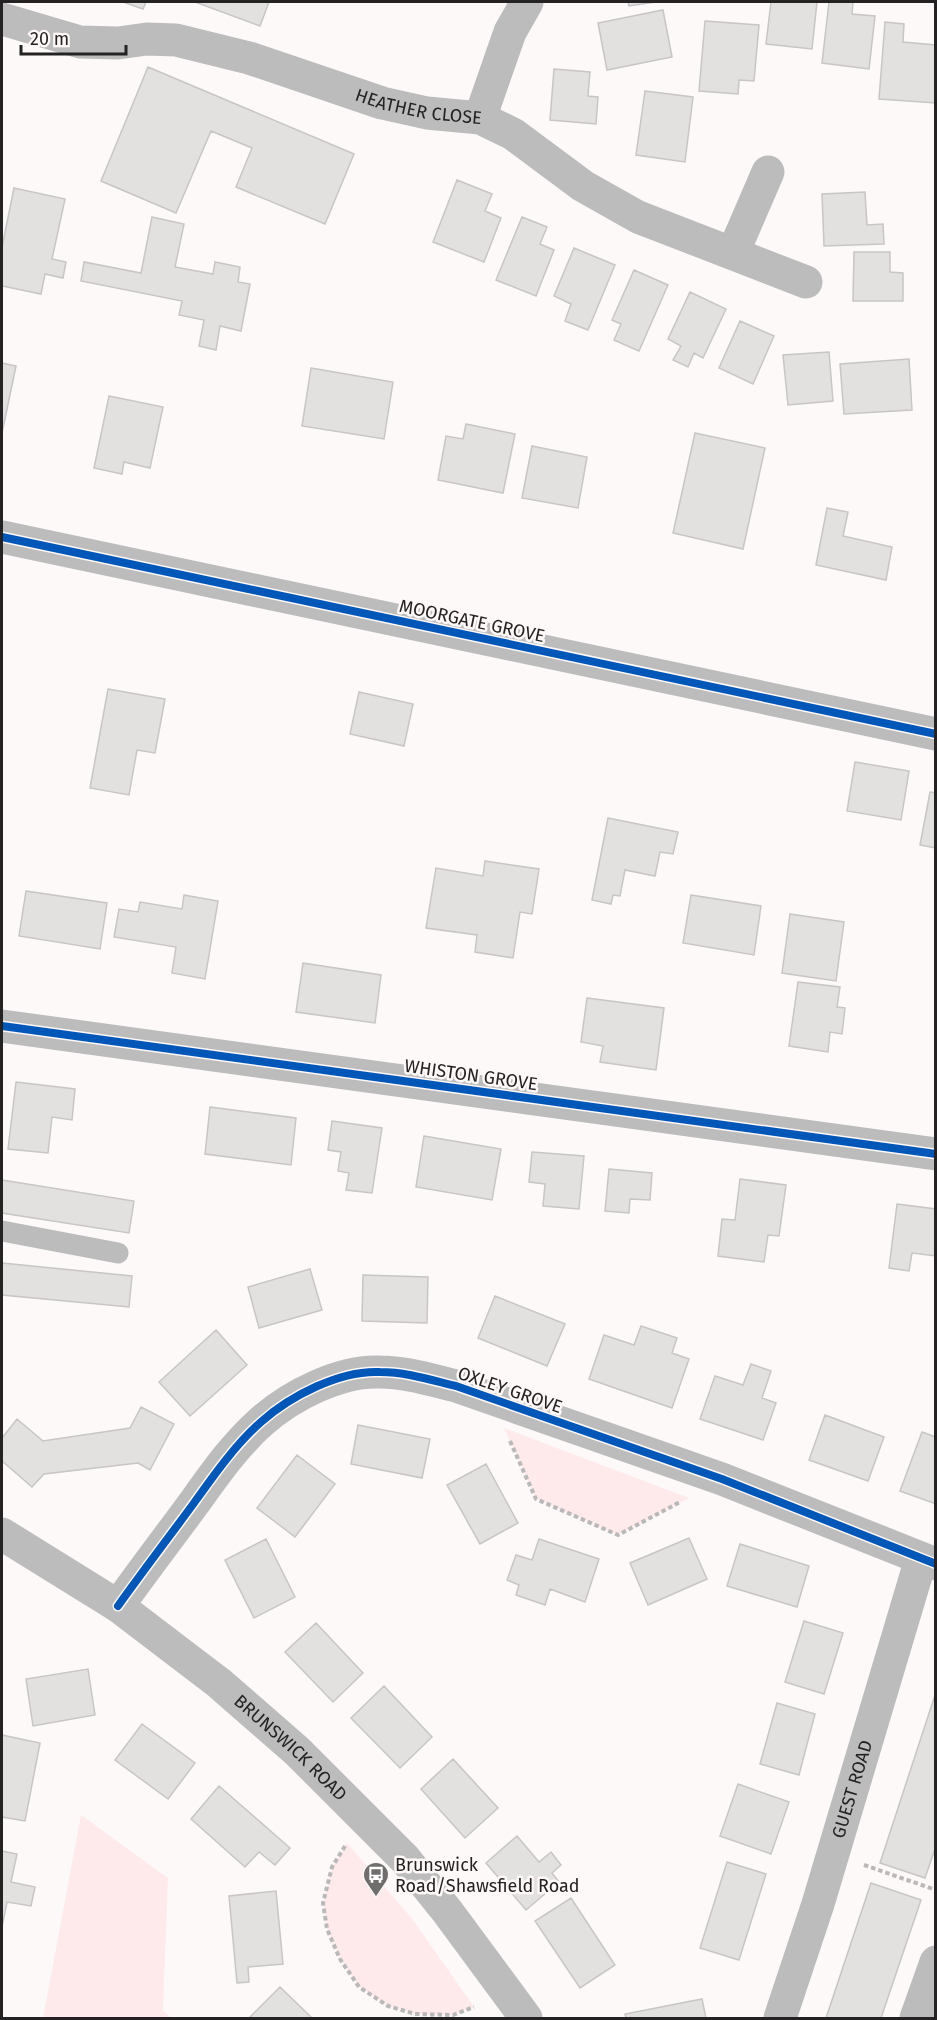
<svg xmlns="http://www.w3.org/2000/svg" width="937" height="2020" viewBox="0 0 937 2020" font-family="'Fira Sans',sans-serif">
<rect width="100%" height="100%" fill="#fdf9f9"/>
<path fill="#feeaeb" d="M 504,1428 L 689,1498 L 618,1535 L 536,1499 Z
M 81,1815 L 168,1878 L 163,2011 L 172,2018 L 43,2018 Z
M 347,1843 L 413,1920 L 474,2007 L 453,2015 L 415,2014 L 388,2006 L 359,1987 L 340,1959 L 327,1929 L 323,1903 L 332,1867 Z"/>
<path fill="#e3e0e0" stroke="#c7c5c5" stroke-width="1.5" d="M 123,2 L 146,2 L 143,9 Z
M 195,2 L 269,2 L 260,26 Z
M 628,2 L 656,2 L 629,6 Z
M 771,2 L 817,2 L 812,49 L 766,44 Z
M 829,2 L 853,2 L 852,14 L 875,16 L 869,69 L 822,63 Z
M 663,10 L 672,57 L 607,70 L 598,23 Z
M 705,21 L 759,25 L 754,81 L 739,80 L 738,94 L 699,91 Z
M 885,22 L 904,24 L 903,42 L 936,45 L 936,103 L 879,99 Z
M 148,67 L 354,154 L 325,224 L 236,187 L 252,148 L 211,131 L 176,213 L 101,181 Z
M 554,69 L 590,72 L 588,96 L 598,97 L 596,124 L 550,120 Z
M 645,91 L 693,97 L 685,162 L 636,155 Z
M 457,180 L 492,194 L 485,211 L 501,218 L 484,262 L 433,242 Z
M 14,188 L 65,199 L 52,259 L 66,262 L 63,278 L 45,274 L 41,294 L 2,286 L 2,247 Z
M 865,192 L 867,225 L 883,224 L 884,244 L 824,246 L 822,194 Z
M 152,217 L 184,224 L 175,267 L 213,274 L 215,262 L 240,267 L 238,282 L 250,284 L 241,331 L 220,326 L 216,350 L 199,346 L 204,320 L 179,315 L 182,301 L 81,281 L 84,262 L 141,273 Z
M 522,217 L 547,227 L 540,244 L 554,250 L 536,296 L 496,280 Z
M 574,248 L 615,265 L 588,330 L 565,321 L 571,304 L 554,296 Z
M 854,252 L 890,252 L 890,272 L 903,273 L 903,301 L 853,301 Z
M 634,270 L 668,285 L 639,351 L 614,340 L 621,324 L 612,320 Z
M 690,292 L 726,309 L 703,358 L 694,353 L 688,367 L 673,360 L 681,346 L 668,339 Z
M 740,321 L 774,336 L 753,384 L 719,368 Z
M 829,352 L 833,401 L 788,405 L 783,355 Z
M 909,359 L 912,410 L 844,414 L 840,364 Z
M 2,363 L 16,366 L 2,433 Z
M 311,368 L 393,382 L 384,439 L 302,426 Z
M 109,396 L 163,407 L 150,468 L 124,462 L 122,474 L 94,468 Z
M 466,424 L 515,434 L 503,493 L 438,480 L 446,436 L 463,439 Z
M 695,433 L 765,448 L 743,549 L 673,533 Z
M 532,446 L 587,457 L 578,508 L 522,498 Z
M 827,508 L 848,512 L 843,536 L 892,547 L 886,580 L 816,565 Z
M 108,689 L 165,699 L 155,753 L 137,750 L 129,795 L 90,788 Z
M 359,692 L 413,704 L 404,746 L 350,734 Z
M 855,762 L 909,771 L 901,820 L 847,811 Z
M 930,792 L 936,793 L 936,848 L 920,845 Z
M 608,818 L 678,832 L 673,854 L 660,852 L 655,876 L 625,870 L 620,896 L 613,895 L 611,904 L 592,900 Z
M 485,861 L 539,869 L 532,914 L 520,912 L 513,958 L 475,952 L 477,935 L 426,928 L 436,868 L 483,876 Z
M 26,891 L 107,903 L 100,949 L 19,936 Z
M 184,895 L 218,901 L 205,979 L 172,973 L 176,947 L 114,937 L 119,909 L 138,912 L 140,902 L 182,909 Z
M 691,895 L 761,906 L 754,955 L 683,943 Z
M 790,914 L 844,922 L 836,981 L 782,973 Z
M 303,963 L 381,975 L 375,1023 L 296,1012 Z
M 798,982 L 840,987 L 837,1007 L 845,1008 L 842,1034 L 830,1032 L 828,1052 L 789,1046 Z
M 587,998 L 664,1008 L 656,1070 L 600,1062 L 603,1046 L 581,1042 Z
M 16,1082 L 75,1089 L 72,1120 L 52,1117 L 48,1153 L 8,1149 Z
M 210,1107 L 296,1118 L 291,1165 L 205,1154 Z
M 332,1121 L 382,1128 L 372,1193 L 346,1190 L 349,1173 L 338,1171 L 341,1152 L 328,1150 Z
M 424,1136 L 501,1149 L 492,1200 L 416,1187 Z
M 532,1152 L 584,1156 L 579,1209 L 543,1206 L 545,1184 L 529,1182 Z
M 609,1169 L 652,1173 L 650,1200 L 630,1199 L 629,1213 L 605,1211 Z
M 740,1179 L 786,1185 L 779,1236 L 768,1235 L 764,1262 L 718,1256 L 722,1219 L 735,1220 Z
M 2,1180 L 134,1201 L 129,1233 L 2,1213 Z
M 897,1204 L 936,1209 L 936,1256 L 912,1253 L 909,1271 L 889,1268 Z
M 2,1263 L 132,1276 L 129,1307 L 2,1295 Z
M 310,1269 L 322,1310 L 259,1328 L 248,1287 Z
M 363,1275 L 428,1277 L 427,1323 L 362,1321 Z
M 495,1296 L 565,1324 L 547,1366 L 478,1338 Z
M 641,1326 L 677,1338 L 672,1353 L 689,1359 L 672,1408 L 589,1379 L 604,1335 L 634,1345 Z
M 216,1330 L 247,1365 L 190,1416 L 159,1382 Z
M 751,1364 L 771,1371 L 762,1398 L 776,1403 L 763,1440 L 700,1419 L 715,1376 L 743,1385 Z
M 141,1407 L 174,1424 L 150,1470 L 138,1463 L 44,1474 L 32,1487 L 2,1461 L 2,1438 L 17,1419 L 43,1441 L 130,1428 Z
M 825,1415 L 884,1437 L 868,1481 L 809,1460 Z
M 358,1425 L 430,1439 L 422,1478 L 351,1464 Z
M 922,1432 L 936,1437 L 936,1504 L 900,1491 Z
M 297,1455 L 335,1484 L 295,1537 L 257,1508 Z
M 486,1464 L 518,1523 L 480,1544 L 447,1485 Z
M 689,1538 L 707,1579 L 648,1605 L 630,1563 Z
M 266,1539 L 295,1597 L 254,1618 L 225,1560 Z
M 539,1539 L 599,1559 L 585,1602 L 550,1589 L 545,1605 L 516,1595 L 519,1585 L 507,1580 L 516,1555 L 532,1560 Z
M 740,1544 L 809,1566 L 797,1607 L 727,1586 Z
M 804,1621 L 843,1633 L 824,1694 L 785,1682 Z
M 316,1623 L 363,1673 L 333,1702 L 285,1652 Z
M 88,1669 L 95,1715 L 33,1726 L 26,1679 Z
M 384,1686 L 432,1737 L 400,1768 L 351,1718 Z
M 936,1692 L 936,1846 L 925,1878 L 880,1863 Z
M 777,1703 L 815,1714 L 799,1775 L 760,1764 Z
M 142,1724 L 195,1763 L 168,1799 L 115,1760 Z
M 2,1735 L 40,1743 L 25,1821 L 2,1817 Z
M 453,1759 L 498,1808 L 465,1838 L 421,1789 Z
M 738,1784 L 789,1802 L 771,1854 L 720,1836 Z
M 219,1786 L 290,1848 L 275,1865 L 259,1852 L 245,1867 L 191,1819 Z
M 517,1836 L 539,1862 L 551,1852 L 561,1865 L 552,1873 L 559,1882 L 526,1910 L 486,1863 Z
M 2,1851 L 17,1854 L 11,1882 L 35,1887 L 31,1906 L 7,1902 L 2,1927 Z
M 727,1862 L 766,1874 L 739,1960 L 700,1948 Z
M 871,1883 L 921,1900 L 881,2018 L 826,2018 Z
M 276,1891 L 283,1964 L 248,1967 L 249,1982 L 237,1983 L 229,1896 Z
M 571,1898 L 615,1965 L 580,1988 L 535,1921 Z
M 280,1987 L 312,2018 L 252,2018 L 250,2017 Z
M 702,1999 L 706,2018 L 626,2018 L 625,2014 Z"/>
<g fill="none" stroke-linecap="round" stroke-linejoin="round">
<path stroke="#bab8b8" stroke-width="4" stroke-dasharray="4.5 3" stroke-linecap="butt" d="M 510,1441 L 536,1499 L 618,1535 L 680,1502
M 345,1846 L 332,1867 L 323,1903 L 327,1929 L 340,1959 L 359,1987 L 388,2006 L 415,2014 L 453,2015 L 474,2007
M 864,1865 L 936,1890"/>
<path stroke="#bcbcbc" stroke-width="21" d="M 2,1231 L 118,1253"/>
<g stroke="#bcbcbc" stroke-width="33">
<path id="s1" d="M 2,19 L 80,42 L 118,43 L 147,39 L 176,40 L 249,58 L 382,103 L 427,113 L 480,118 L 513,134 L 583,186 L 638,217 L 806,282"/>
<path d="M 480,118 L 510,32 L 527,2"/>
<path d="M 733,253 L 768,172"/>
<path d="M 2,537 L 936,734"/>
<path d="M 2,1026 L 936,1154"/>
<path id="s2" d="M 2,1534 L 118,1606 L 219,1683 L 297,1751 L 405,1859 L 447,1911 L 526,2018"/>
<path d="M 118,1606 C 143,1571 169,1537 194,1503 C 214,1475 235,1445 261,1422 C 290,1396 340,1370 380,1372 C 406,1372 431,1380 456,1386 L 722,1479 L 936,1564"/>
<path id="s3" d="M 780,2018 L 818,1904 L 921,1559"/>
<path d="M 916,2018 L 936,1962"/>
</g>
<defs>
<path id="cycleway" d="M 2,537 L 936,734
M 2,1026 L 936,1154
M 118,1606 C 143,1571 169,1537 194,1503 C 214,1475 235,1445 261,1422 C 290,1396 340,1370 380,1372 C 406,1372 431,1380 456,1386 L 722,1479 L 936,1564"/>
</defs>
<use href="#cycleway" stroke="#fef8f8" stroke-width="11"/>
<use href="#cycleway" stroke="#0057b8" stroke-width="8"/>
</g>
<defs>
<symbol id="bus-pin" viewBox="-11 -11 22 30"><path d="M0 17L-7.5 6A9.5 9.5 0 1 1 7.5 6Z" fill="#706d6d" stroke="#fef8f8"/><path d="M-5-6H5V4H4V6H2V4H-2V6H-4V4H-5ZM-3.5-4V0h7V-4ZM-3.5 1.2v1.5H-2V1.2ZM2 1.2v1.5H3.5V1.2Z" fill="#fff"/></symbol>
</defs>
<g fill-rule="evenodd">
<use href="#bus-pin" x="361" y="1860" width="30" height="40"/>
</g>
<g text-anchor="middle" stroke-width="5" stroke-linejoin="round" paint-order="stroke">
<g font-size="18" fill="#242222" stroke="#fef8f8">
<text dy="6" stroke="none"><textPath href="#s1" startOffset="430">HEATHER CLOSE</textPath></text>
<text transform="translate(472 621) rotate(12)" y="6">MOORGATE GROVE</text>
<text transform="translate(471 1075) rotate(8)" y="6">WHISTON GROVE</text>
<text transform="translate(510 1390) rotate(19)" y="6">OXLEY GROVE</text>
<text dy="6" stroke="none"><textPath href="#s2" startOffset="360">BRUNSWICK ROAD</textPath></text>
<text dy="6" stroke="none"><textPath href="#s3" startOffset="240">GUEST ROAD</textPath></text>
</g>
<g font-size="18" fill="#242222" stroke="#fef8f8" text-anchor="start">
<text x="395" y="1871">Brunswick<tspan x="395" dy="21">Road/Shawsfield Road</tspan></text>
</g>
</g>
<rect width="937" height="2020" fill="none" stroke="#242222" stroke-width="6"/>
<path d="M21 45v9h105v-9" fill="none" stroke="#242222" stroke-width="3"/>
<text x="30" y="45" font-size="18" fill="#242222" stroke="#fef8f8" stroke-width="4.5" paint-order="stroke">20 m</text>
</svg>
